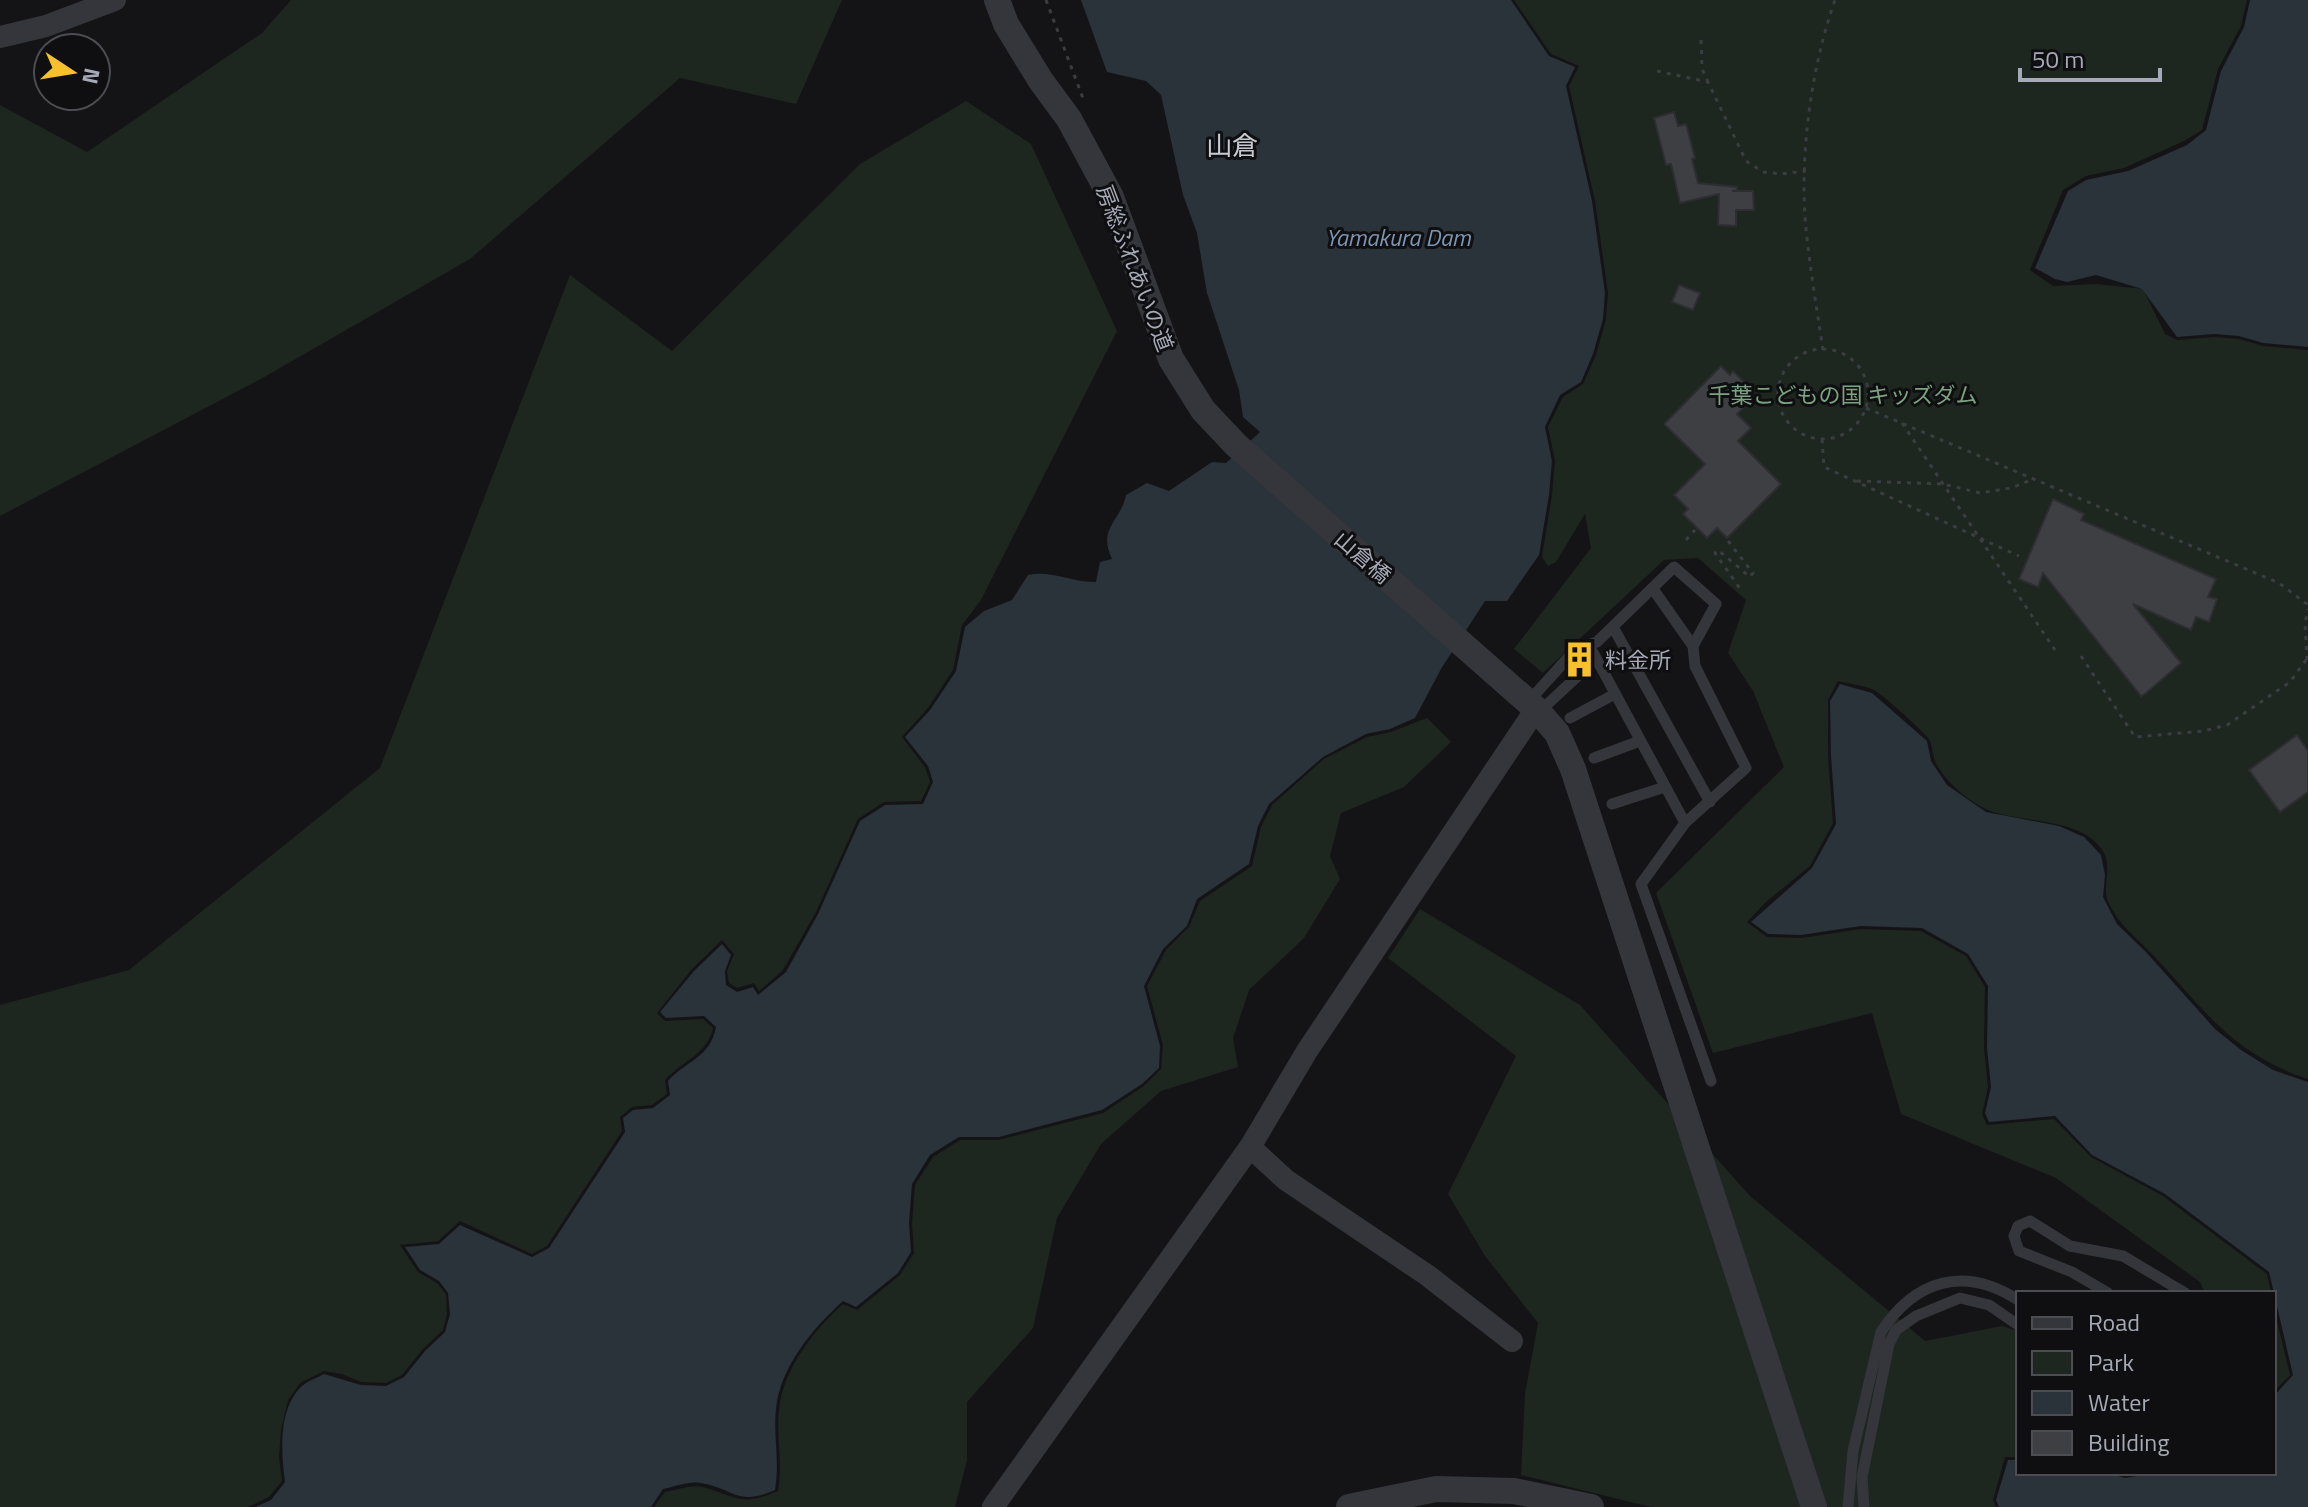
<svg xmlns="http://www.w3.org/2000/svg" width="2308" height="1507" viewBox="0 0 2308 1507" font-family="'Titillium Web','Noto Sans JP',sans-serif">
<rect width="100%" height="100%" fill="#141416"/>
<path fill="#1e2620" d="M 291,0 L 842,0 L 796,104 L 680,78 L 470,259 L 259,380 L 0,516 L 0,105 L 87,152 L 262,33 Z
M 1514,0 L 2247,0 L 2241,26 L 2218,69 L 2202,130 L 2184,141 L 2124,168 L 2086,176 L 2063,190 L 2030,270 L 2053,286 L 2096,284 L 2143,289 L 2165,334 L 2177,340 L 2214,337 L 2239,339 L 2263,346 L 2308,350 L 2308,1079 C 2231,1054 2203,1007 2150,952 C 2133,934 2118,924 2108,901 C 2102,887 2112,868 2104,853 C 2084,816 2021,824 1988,810 C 1968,801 1944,781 1935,761 C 1932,754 1933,744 1928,738 C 1921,729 1883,695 1874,690 C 1864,685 1849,684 1838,681 L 1828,700 L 1828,756 L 1833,823 L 1810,866 L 1766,902 L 1747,922 L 1767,937 L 1802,938 L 1861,929 L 1921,931 L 1966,956 L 1985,987 L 1984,1048 L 1988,1087 L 1982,1114 L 1987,1125 L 2054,1119 L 2091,1157 L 2163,1196 L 2267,1274 L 2271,1293 L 2205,1293 L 2200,1282 L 2056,1178 L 1901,1114 L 1872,1013 L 1713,1053 L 1656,893 L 1784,767 L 1753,691 L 1728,653 L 1746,600 L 1698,558 L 1664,560 L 1543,673 L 1514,649 L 1591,548 L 1585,514 L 1556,562 L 1548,566 L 1542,557 L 1552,495 L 1555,461 L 1548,427 L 1563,397 L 1583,384 L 1596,355 L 1606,319 L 1608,293 L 1595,201 L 1569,86 L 1579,66 L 1551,54 Z
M 966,101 L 1031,144 L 1117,331 L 981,600 L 962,625 L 953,670 L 928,708 L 902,737 L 925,767 L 930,782 L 921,801 L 884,802 L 858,819 L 816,912 L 783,970 L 759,991 L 754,983 L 737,988 L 729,983 L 727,971 L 734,954 L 722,940 L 692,969 L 657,1013 L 665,1021 L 703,1019 L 713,1028 C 708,1054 682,1061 665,1080 L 667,1094 L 652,1105 L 632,1107 L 620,1117 L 622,1131 L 547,1246 L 532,1254 L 460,1221 L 438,1241 L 400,1245 L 418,1272 L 437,1283 L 446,1294 L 447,1314 L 443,1330 L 423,1349 L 402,1375 L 386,1383 L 361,1382 L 342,1374 L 324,1371 L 300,1383 L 288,1400 L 281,1430 L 279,1457 L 282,1481 L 269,1497 L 248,1507 L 0,1507 L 0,1005 L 129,970 L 380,768 L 570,275 L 672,351 L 860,164 Z
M 1427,718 L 1451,742 L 1404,787 L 1341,813 L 1330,856 L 1340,879 L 1304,938 L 1249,990 L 1233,1038 L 1238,1067 L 1161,1091 L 1101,1144 L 1057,1218 L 1033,1328 L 967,1402 L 967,1460 L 955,1507 L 654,1507 L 665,1492 C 676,1490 692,1484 703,1487 C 737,1497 741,1507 778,1491 C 783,1462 776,1437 779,1410 C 783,1369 814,1330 843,1304 L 857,1310 L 900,1275 L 914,1253 L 912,1223 L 915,1185 L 933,1157 L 960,1140 L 999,1140 L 1103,1113 L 1144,1086 L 1161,1069 L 1163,1045 L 1147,986 L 1166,950 L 1189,927 L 1200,901 L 1252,866 L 1261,827 L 1272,805 L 1324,759 L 1367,737 L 1391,732 Z
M 1420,909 L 1580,1005 L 1750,1196 L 1925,1341 L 2002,1326 L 2018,1331 L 2018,1457 L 2005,1457 L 1993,1500 L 1996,1507 L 1651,1507 L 1521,1475 L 1525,1394 L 1538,1323 L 1485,1256 L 1448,1194 L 1516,1056 L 1388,958 Z
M 2274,1309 L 2290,1375 L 2274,1391 Z"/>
<path fill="#2a323a" d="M 1081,0 L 1511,0 L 1549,56 L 1575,67 L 1566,86 L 1592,201 L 1605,293 L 1603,319 L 1593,354 L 1581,382 L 1560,395 L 1545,427 L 1552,461 L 1549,495 L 1539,555 L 1507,601 L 1485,601 L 1441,669 L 1415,718 L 1390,729 L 1366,734 L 1323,757 L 1269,804 L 1258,826 L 1249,864 L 1197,899 L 1187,926 L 1163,949 L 1144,986 L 1160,1046 L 1159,1068 L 1142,1084 L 1102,1110 L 999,1137 L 959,1137 L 930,1155 L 912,1184 L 909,1223 L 911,1252 L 898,1273 L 856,1307 L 843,1301 C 813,1328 780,1367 776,1409 C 773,1436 780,1460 775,1490 C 737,1507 734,1488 700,1483 C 690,1481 674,1487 663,1489 L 651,1507 L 255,1507 L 271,1500 L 285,1482 C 281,1452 278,1410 301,1387 C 307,1381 317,1378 324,1374 L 361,1385 L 386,1386 L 404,1377 L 425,1351 L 445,1332 L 450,1314 L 448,1293 L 439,1281 L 420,1270 L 405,1247 L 439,1244 L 460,1225 L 532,1257 L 549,1248 L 625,1132 L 623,1118 L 633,1110 L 653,1108 L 670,1095 L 668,1081 C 688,1059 710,1058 716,1027 L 704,1016 L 666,1018 L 660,1012 L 694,971 L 722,944 L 731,955 L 725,971 L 726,985 L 737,992 L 753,987 L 758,995 L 786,972 L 818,914 L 860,821 L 885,805 L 923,804 L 933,782 L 928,766 L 905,737 L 930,710 L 956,671 L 965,627 L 984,611 L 1012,600 L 1028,575 C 1051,570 1073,583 1096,582 L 1100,562 L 1112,559 C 1097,528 1121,521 1126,495 L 1147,483 L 1169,491 L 1212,462 L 1226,463 L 1260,432 L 1243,417 L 1239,390 L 1207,293 L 1197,233 L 1183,195 L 1161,95 L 1146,81 L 1107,72 Z
M 2250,0 L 2308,0 L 2308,347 L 2263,343 L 2239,336 L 2214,334 L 2177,337 L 2142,289 L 2096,275 L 2067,282 L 2055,279 L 2035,268 L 2068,191 L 2086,180 L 2128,171 L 2187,145 L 2206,130 L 2221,71 L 2244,27 Z
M 1840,684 L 1872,693 L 1927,741 L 1931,761 L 1947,785 L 1986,812 L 2059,826 L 2084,837 L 2101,855 L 2105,875 L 2103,897 L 2117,924 L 2146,952 L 2215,1029 L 2241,1050 L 2273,1070 L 2308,1082 L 2308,1507 L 1999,1507 L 1996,1500 L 2008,1460 L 2018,1460 L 2018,1473 L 2108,1473 L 2125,1478 L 2154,1473 L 2274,1473 L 2274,1396 L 2293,1375 L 2269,1272 L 2165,1194 L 2092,1155 L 2055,1116 L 1989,1122 L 1985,1113 L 1991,1087 L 1987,1048 L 1988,986 L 1968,954 L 1922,928 L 1861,926 L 1801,935 L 1768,934 L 1751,922 L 1812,868 L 1836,824 L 1831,756 L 1830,701 Z"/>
<path fill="#3e3f43" stroke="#2e2e32" stroke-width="2" d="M 1674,112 L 1678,126 L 1686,124 L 1695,158 L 1692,159 L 1698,183 L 1737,187 L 1737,190 L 1732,191 L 1753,191 L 1754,210 L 1736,210 L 1736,226 L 1718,225 L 1719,194 L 1680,203 L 1671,164 L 1666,165 L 1654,118 Z
M 1679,285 L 1700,293 L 1693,310 L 1672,302 Z
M 1721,366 L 1730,375 L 1733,371 L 1748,386 L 1740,394 L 1748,403 L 1737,414 L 1751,428 L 1738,441 L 1781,484 L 1727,538 L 1717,528 L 1707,538 L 1683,514 L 1688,509 L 1674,495 L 1705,464 L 1664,424 Z
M 2053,499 L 2084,514 L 2081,520 L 2216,579 L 2208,597 L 2217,599 L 2209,622 L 2196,617 L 2191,630 L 2133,604 L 2181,663 L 2145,694 L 2141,696 L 2043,573 L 2038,587 L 2019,579 Z
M 2297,735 L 2308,751 L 2308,792 L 2280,812 L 2249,770 Z"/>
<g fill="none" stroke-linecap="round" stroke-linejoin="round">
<path stroke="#3b3d42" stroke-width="3" stroke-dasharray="4 6" stroke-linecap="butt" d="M 1046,0 L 1084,101
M 1701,40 L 1702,69 L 1708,82
M 1657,71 L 1708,82 L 1746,161 L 1763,172 L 1781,174 L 1806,171
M1778 394a45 45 0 1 1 90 0a45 45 0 1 1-90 0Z
M 1823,350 C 1817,310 1810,269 1806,229 C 1799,157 1811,68 1835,0
M 1866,408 L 2279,583 L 2308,605
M 1902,423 L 2055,650
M 1822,439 L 1824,467 L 2019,556
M 1857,481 L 1943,484 L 1980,493 L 2011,488 L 2034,479
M 1686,540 L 1695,530
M 1728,541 L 1753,573 L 1750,577 L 1718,550 L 1715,553 L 1741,590
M 2081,656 L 2135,737 L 2203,731 L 2227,725 L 2290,682 L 2306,660
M 2307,660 L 2305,623 L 2308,609"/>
<path stroke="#35363b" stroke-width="11" d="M 1613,627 L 1710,802
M 1589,645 L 1685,823 L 1746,768 L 1695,666 L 1693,646
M 1528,702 L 1576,649 L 1597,642 L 1674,567 L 1716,604 L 1693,646 L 1653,589
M 1539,712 L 1596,659
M 1570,718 L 1615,694
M 1594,758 L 1640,741
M 1612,804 L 1665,787
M 1685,823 L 1641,884 L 1711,1081
M 2108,1293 L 2072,1272 L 2019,1251 L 2014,1236 L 2018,1226 L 2030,1221 L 2070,1246 L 2123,1256 L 2185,1293
M 1848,1507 L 1853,1451 L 1881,1332 C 1915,1280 1964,1265 2018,1300
M 1864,1507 L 1862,1477 L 1889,1344 L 1896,1330 L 1916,1316 L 1960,1298 L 1989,1305 L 2018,1325"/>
<path stroke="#35363b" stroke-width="22" d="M 0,37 L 46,26 L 115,0
M 1250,1147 L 1286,1180 L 1427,1275 L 1512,1341
M 993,1507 L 1250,1147 L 1307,1051 L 1536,709"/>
<path stroke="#35363b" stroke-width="26" d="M 997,0 L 1006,24 L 1041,81 L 1069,119 L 1111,197 L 1171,359 L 1203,410 L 1236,445 L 1536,709 L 1557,733 L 1573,769 L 1814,1507
M 1349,1507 L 1436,1489 L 1514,1491 L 1591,1507"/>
</g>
<defs>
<symbol id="building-bare" viewBox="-9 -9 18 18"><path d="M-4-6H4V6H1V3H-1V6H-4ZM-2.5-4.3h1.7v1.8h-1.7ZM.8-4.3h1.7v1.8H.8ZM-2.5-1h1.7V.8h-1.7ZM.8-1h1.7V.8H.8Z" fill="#f8c12b" stroke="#0f0f11" stroke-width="2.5" paint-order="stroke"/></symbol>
</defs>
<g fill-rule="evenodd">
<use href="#building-bare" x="1554" y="634" width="51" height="51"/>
</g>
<g text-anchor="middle" stroke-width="6" stroke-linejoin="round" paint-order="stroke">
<g font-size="22" fill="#a6aab7" stroke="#0f0f11">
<text transform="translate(1135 268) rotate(69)" y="8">房総ふれあいの道</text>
<text transform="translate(1363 557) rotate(41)" y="8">山倉橋</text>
</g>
<g font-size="22" fill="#7ca381" stroke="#0f0f11">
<text x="1843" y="403">千葉こどもの国 キッズダム</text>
</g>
<g font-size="22" fill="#a6aab7" stroke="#0f0f11" text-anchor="start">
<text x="1605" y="668">料金所</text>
</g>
<g font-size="24" font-style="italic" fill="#7b95b3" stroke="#0f0f11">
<text x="1398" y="246">Yamakura Dam</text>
</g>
<g font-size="26" fill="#c7c9d3" stroke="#0f0f11">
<text x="1232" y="155">山倉</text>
</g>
</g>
<rect x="2016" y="1291" width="260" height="184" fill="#0f0f11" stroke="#4b4d53" stroke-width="2"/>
<rect x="2032" y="1317" width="40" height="12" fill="#35363b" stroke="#4b4d53" stroke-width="2"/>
<text x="2088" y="1331" font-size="24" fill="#a6aab7">Road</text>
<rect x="2032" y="1351" width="40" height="24" fill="#1e2620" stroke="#4b4d53" stroke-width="2"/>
<text x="2088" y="1371" font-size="24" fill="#a6aab7">Park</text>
<rect x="2032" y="1391" width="40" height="24" fill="#2a323a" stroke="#4b4d53" stroke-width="2"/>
<text x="2088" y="1411" font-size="24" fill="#a6aab7">Water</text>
<rect x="2032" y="1431" width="40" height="24" fill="#3e3f43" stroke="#4b4d53" stroke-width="2"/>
<text x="2088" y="1451" font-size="24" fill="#a6aab7">Building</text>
<g transform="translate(72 72) rotate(102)"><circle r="38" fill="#0f0f11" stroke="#4b4d53" stroke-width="2"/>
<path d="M0-6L14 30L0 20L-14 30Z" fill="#f8c12b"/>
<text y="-12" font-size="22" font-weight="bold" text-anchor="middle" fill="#a6aab7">N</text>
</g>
<path d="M2020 68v12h140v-12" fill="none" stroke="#a6aab7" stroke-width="4"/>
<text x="2032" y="68" font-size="24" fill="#a6aab7" stroke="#0f0f11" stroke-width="6" paint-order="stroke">50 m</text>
</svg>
